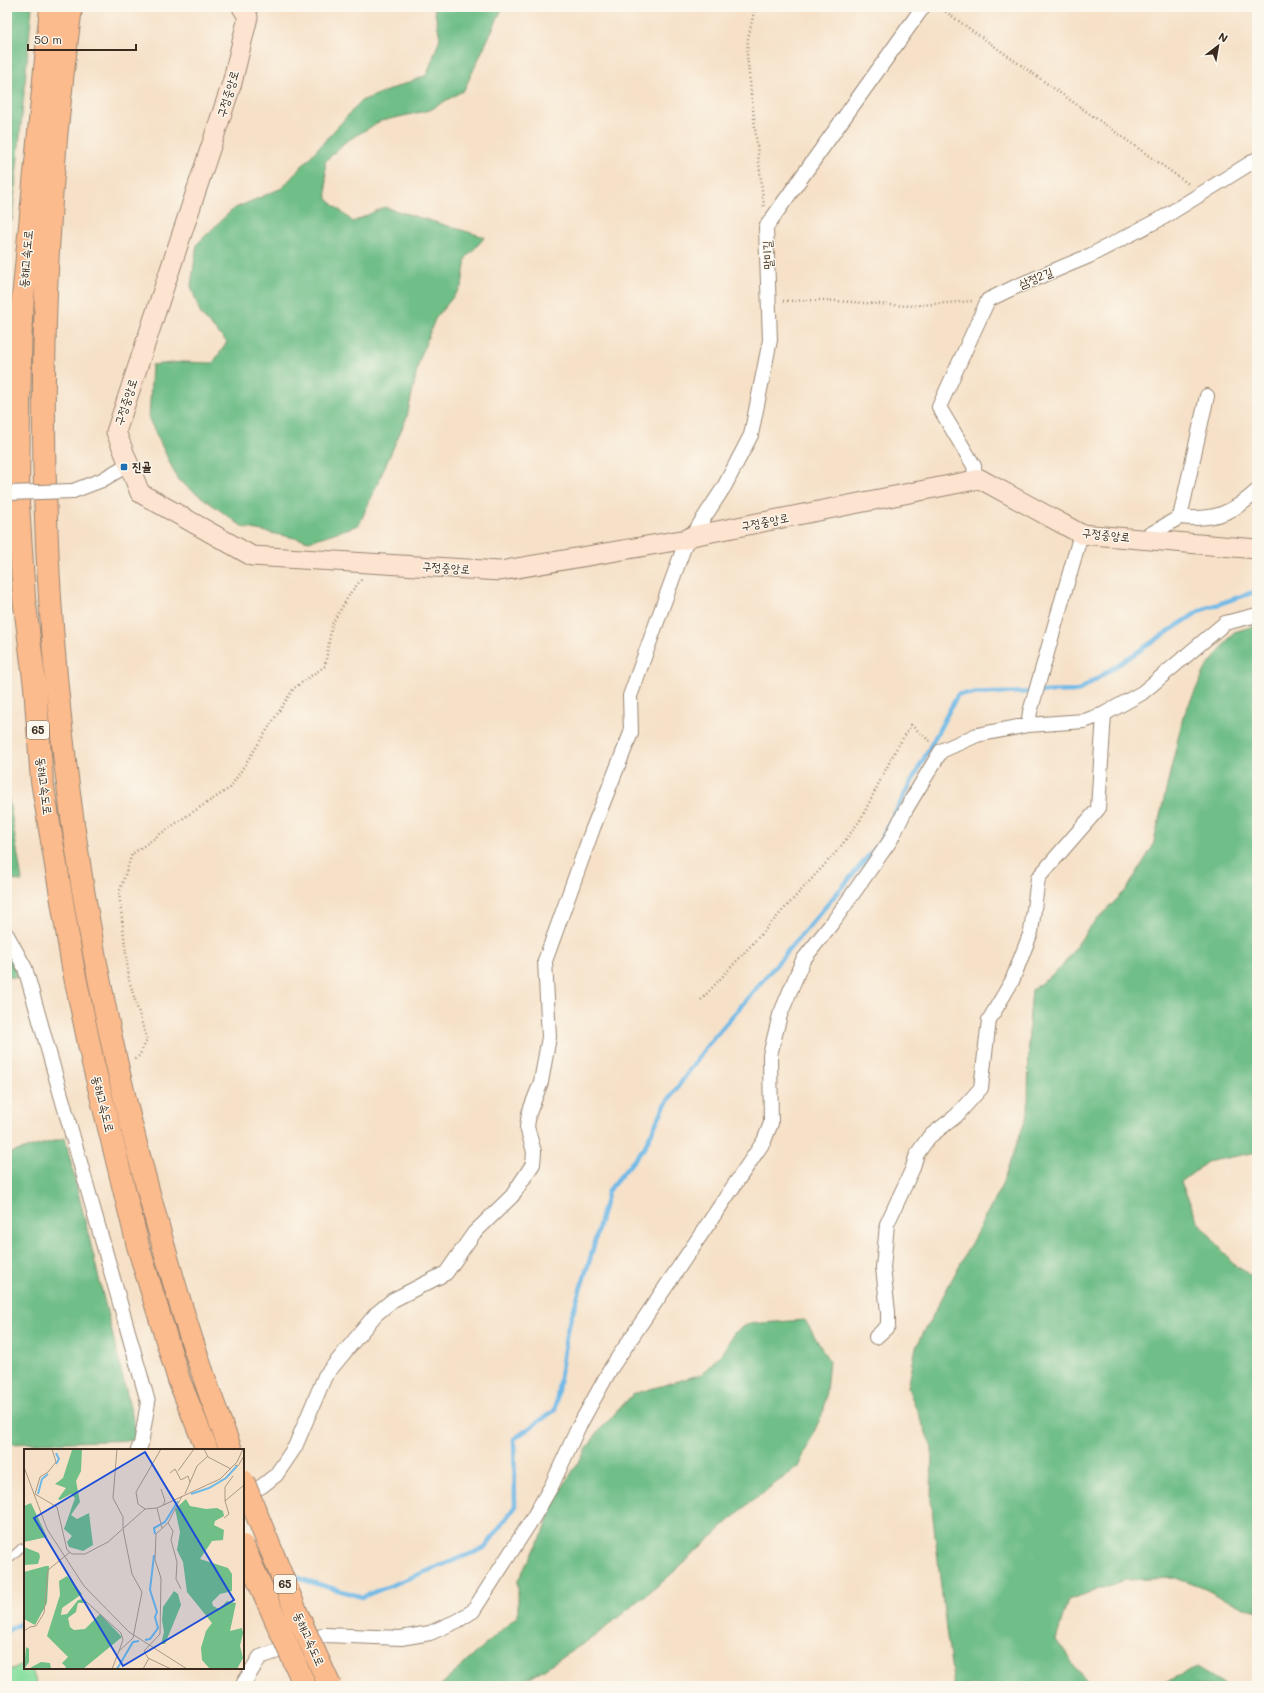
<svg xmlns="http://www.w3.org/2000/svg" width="1264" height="1693" viewBox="0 0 1264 1693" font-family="Mali,'Poor Story',sans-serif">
<rect width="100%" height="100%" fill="#fbf7ec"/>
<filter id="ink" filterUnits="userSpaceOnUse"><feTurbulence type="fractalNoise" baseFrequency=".025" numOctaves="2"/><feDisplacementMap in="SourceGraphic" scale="8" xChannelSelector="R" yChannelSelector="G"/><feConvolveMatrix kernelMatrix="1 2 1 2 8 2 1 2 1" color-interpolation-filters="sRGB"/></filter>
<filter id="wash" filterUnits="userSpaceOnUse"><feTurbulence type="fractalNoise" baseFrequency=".012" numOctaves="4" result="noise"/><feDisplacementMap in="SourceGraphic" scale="16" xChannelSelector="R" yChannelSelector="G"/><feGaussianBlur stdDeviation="0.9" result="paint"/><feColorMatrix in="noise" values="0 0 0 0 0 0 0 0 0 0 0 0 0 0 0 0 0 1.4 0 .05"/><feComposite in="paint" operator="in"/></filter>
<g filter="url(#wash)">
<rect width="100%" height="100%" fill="#f6e1c8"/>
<path fill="#8be0a2" stroke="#638560" d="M 25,1664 L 25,1668 L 30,1668 L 38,1686 L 7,1686 L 7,1671 Z"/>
<path fill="#70be88" stroke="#567453" d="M 7,7 L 32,7 L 12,221 L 7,219 Z
M 434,7 L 503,7 L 464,90 L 430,110 L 381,121 L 345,142 L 325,162 L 327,199 L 353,222 L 384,207 L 485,237 L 466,258 L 462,286 L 435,319 L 419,361 L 407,417 L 359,525 L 309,541 L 243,527 L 178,480 L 149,419 L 152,365 L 182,362 L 213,363 L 227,342 L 201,315 L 191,286 L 197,244 L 233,209 L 282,188 L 361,101 L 427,75 L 440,38 Z
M 1257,625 L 1257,1152 L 1207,1162 L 1181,1182 L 1197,1219 L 1232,1263 L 1257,1280 L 1257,1610 L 1243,1608 L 1203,1588 L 1176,1578 L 1125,1580 L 1068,1600 L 1056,1640 L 1089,1686 L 954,1686 L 946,1630 L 931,1500 L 932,1448 L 908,1388 L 916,1347 L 1001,1187 L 1028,1113 L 1029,1023 L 1032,990 L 1061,968 L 1089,928 L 1127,889 L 1153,846 L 1183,717 L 1205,670 L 1234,632 Z
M 7,788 L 22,881 L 7,880 Z
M 7,946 L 17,977 L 7,977 Z
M 65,1138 L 138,1440 L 7,1444 L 7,1154 Z
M 805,1320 L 829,1361 L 824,1410 L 798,1467 L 751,1501 L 667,1578 L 595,1636 L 539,1672 L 514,1686 L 440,1686 L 518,1615 L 518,1580 L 544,1532 L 557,1496 L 597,1433 L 633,1394 L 702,1374 L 722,1353 L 734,1333 L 748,1324 Z
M 1197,1668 L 1227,1686 L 1155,1686 Z"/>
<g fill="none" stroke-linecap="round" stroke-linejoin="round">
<path stroke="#6eb9e7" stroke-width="4.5" d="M 289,1573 L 304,1580 L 362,1597 L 485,1548 L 515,1506 L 514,1439 L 555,1410 L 567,1330 L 591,1256 L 608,1191 L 644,1148 L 665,1105 L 706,1047 L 878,845 L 958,694 L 1078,691 L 1201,610 L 1257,591
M 7,1631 L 25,1621"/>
</g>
</g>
<g filter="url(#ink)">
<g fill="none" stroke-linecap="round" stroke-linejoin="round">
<defs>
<path id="lane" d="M 7,1561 L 21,1548 L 25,1547"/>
<path id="street" d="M 975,479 L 974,466 L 939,407 L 988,300 L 1015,287 L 1089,256 L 1164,217 L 1257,159
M 73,491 L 102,480 L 129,464
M 1180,517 C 1213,521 1233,513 1257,491
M 692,536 L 724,487 L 751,435 L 770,340 L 766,227 L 923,7
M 1142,539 L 1180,517 L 1207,396
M 1028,725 L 1030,712 L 1081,534
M 7,935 L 25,968 L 148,1402 L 141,1444 L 138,1450
M 876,1337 L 888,1326 L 888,1312 L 883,1268 L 887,1224 L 912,1170 L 917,1154 L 929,1137 L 956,1116 L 981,1088 L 989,1020 L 1012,981 L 1031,932 L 1038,878 L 1098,809 L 1104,714
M 243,1496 L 262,1486 L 276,1475 L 295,1447 L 325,1376 L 376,1314 L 393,1300 L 446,1273 L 474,1233 L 512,1196 L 533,1164 L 534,1152 L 527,1127 L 529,1113 L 541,1082 L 549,1037 L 545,961 L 593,828 L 631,733 L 630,696 L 687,539
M 242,1686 L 260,1657 L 325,1635 L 401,1638 L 430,1633 L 457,1621 L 473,1611 L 533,1518 L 552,1485 L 578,1428 L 611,1368 L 764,1141 L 771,1123 L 770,1055 L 780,1015 L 803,960 L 833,922 L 890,841 L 906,809 L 941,751 L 977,735 L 1028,725 L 1084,721 L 1104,714 L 1142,693 L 1225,623 L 1257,615"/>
<path id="secondary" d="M 242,7 L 248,17 L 232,83 L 116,432 L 140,493 L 252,556 L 500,571 L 687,539 L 692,536 L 980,479 L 1081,534 L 1257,549"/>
<path id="highway" d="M 51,7 L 21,319 L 19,407 L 18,504 L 24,597 L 35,687 L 42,781 L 73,967 L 93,1063 L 138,1246 L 179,1380 L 207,1450
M 71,7 C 17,401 44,806 148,1190 C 172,1278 197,1365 231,1450"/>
</defs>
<use href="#lane" stroke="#988673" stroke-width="9"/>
<use href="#street" stroke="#988673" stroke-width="16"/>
<use href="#secondary" stroke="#988673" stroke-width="21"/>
<use href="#highway" stroke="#988673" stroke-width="24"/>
<path stroke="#988673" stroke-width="2.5" stroke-dasharray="1 3" stroke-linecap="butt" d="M 755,7 L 748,39 L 747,56 L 764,207
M 939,7 L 1190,185
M 783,301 L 823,300 L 906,306 L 973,301
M 701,1000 L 838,850 L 861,819 L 895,751 L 911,725 L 932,743
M 135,1059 L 139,1056 L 147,1040 L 129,980 L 119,893 L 132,854 L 185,817 L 230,788 L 294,688 L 325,666 L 332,624 L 351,592 L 362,579"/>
<use href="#lane" stroke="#fff" stroke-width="7"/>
<use href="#street" stroke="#fff" stroke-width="14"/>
<use href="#secondary" stroke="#fde4d1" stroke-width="19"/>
<use href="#highway" stroke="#fbbb8d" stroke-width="22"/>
<defs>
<path id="street-bridge" d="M 7,493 L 73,491"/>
<path id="highway-bridge" d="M 243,1481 L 298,1616 L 330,1686
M 243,1546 L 305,1686"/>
</defs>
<use href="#street-bridge" stroke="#988673" stroke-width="16" stroke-linecap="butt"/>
<use href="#highway-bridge" stroke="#988673" stroke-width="24" stroke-linecap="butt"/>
<use href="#street-bridge" stroke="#fff" stroke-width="14"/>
<use href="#highway-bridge" stroke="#fbbb8d" stroke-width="22"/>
</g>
</g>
<rect fill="#1f6fb2" stroke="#fbf7ec" stroke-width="1.5" x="120" y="463" width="8" height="8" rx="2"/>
<g text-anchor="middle" stroke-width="3" stroke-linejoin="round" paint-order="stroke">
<g fill="#fbf7ec" stroke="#75685c" stroke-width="1">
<rect x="27" y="721" width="22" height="18" rx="3"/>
<rect x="274" y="1575" width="22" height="18" rx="3"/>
</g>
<g font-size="11" font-weight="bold" fill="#3b2a1e">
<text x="38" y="734">65</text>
<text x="285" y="1588">65</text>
</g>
<g font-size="12" fill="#3b2a1e" stroke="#fbf7ec">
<text transform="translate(228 94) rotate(-73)" y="4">구정중앙로</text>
<text transform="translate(768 255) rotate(-93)" y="4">말미길</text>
<text transform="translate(26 259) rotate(-85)" y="4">동해고속도로</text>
<text transform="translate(1036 278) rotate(-22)" y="4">삼정2길</text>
<text transform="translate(126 402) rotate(-72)" y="4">구정중앙로</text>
<text transform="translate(765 522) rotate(-11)" y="4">구정중앙로</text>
<text transform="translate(1106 535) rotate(6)" y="4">구정중앙로</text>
<text transform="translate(446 568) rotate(4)" y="4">구정중앙로</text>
<text transform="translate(44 786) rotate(83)" y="4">동해고속도로</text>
<text transform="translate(103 1104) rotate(76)" y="4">동해고속도로</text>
<text transform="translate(309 1639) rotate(66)" y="4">동해고속도로</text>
</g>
<g font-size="12" font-weight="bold" fill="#3b2a1e" stroke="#fbf7ec" text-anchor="start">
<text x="132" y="471">진골</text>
</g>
</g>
<g transform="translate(24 1449)">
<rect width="220" height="220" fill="#f6e1c8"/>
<path d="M 58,0 L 57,22 L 52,32 L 56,53 L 47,66 L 53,70 L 65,64 L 69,96 L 59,102 L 45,98 L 43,93 L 48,87 L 40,80 L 51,49 L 47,45 L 36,51 L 34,50 L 42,39 L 31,35 L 39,29 L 48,1 ZM 162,50 L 166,57 L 182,60 L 193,59 L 199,62 L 200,67 L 191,72 L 190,76 L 200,81 L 199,91 L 188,92 L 176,110 L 204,119 L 208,125 L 208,142 L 196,145 L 188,153 L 189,157 L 195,160 L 203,152 L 212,154 L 206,182 L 218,179 L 219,184 L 216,197 L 219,209 L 213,220 L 186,220 L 178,211 L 177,199 L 182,182 L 188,174 L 163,143 L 159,113 L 153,101 L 156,83 L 151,60 ZM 7,54 L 23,88 L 0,93 L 0,57 ZM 0,98 L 15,104 L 16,108 L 14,115 L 0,116 ZM 22,117 L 25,117 L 23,154 L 11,176 L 0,170 L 0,123 ZM 43,127 L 58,145 L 38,159 L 37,166 L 43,165 L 54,151 L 59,150 L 63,154 L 54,154 L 52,163 L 44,169 L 46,178 L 50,181 L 61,180 L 76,165 L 98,188 L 59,220 L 40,220 L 42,218 L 38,214 L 44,208 L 23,187 L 36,146 L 35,132 ZM 150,142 L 154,145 L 157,156 L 141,195 L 137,195 L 140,183 L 138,171 L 139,158 ZM 2,198 L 5,200 L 5,213 L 0,220 ZM 17,213 L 26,214 L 27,220 L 4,220 Z" fill="#70be88"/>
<path fill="none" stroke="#6eb9e7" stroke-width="2" d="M 32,4 L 35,10 L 32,15M 14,45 L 18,30 L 24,25M 167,45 L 185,39 L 202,29 L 213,17M 131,85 L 130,79 L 141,73 L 154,52M 121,191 L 126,190 L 134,179 L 131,168 L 133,163 L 126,141 L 130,106M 93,220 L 109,193 L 115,192"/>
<path fill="none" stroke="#ab9884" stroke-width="1" d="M 93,0 L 89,49 L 99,68 L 99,79M 180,0 L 184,8 L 207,20M 211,16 L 214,17 L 220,7M 0,18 L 23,80 L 60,137 L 105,183 L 163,220M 154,22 L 170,0M 146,24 L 151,20 L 157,31 L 164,27 L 166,33M 209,27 L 201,38 L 201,52 L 220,36M 137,40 L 141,52 L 139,56M 11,45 L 33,58 L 43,101 L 48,105 L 61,105 L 84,93 L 121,60 L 133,59 L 196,30 L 213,13 L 219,0M 11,45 L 16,28 L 24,23 L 32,13 L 28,0M 161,45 L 173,17 L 184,7M 133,59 L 138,79M 121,60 L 114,55 L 112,43 L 137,0M 200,69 L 205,65 L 201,52M 144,74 L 149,82 L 147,91 L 153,113 L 152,130 L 157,140M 58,149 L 97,184 L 99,191 L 95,202 L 109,189 L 118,143 L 108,125 L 99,80M 0,182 L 6,178 L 12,177 L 20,164 L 24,121 L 46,103M 88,220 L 95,202M 119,220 L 125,209M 147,220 L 124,209 L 120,202 L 136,185 L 137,129 L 131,111 L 132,85 L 144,74 L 158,47"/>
<path fill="#1d4ed8" fill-opacity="0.15" stroke="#1d4ed8" stroke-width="2" d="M 121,3 L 210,151 L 99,217 L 10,69 Z"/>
<rect width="220" height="220" fill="none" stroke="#3b2a1e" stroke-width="2"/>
</g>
<rect width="1264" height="1693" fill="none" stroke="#fbf7ec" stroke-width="24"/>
<g transform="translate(1218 46) rotate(31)" stroke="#fbf7ec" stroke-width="3" paint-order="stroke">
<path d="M0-3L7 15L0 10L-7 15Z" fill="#3b2a1e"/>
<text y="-6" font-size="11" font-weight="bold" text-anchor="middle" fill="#3b2a1e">N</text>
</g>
<path d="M28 44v6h108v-6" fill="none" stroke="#3b2a1e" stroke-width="2"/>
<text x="34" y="44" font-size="12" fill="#3b2a1e" stroke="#fbf7ec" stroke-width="3" paint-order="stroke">50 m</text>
</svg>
